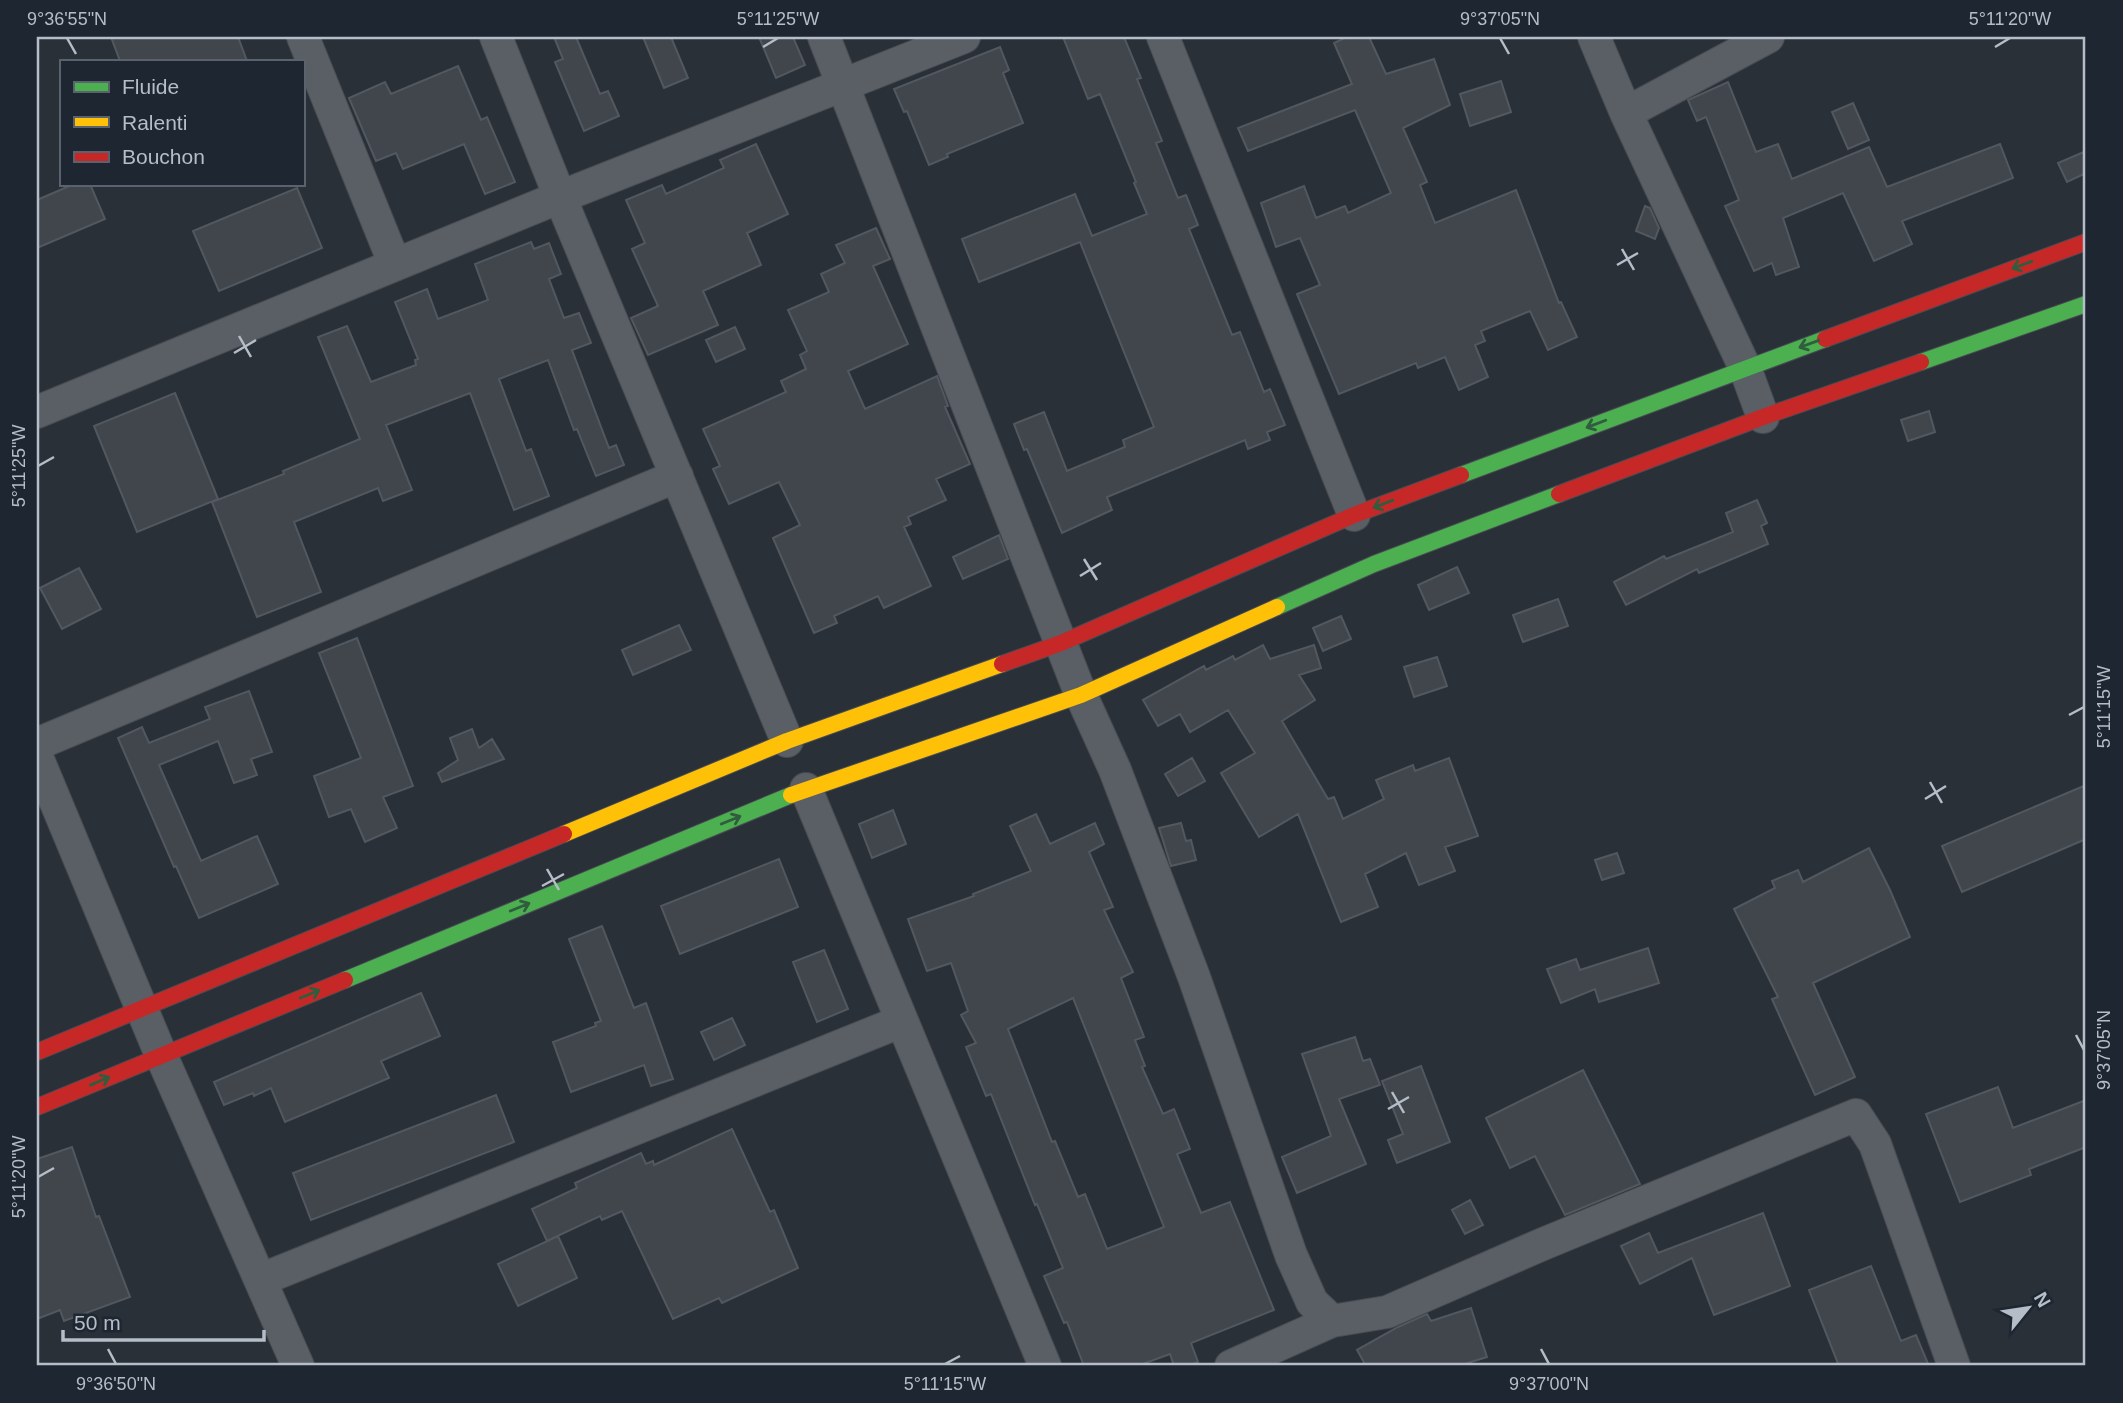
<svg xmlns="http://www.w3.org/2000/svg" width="2123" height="1403" viewBox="0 0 2123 1403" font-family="Helvetica,sans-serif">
<rect width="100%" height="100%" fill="#2a3037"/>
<path fill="#41464c" stroke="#52585f" stroke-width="2" fill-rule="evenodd" d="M 111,37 L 238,37 L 247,61 L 120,61 Z
M 554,37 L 576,37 L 600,94 L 608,91 L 619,116 L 584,131 L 555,62 L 563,59 Z
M 643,37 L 671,37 L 688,78 L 664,88 Z
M 759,37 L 793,37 L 805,65 L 776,78 Z
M 1063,37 L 1124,37 L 1141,78 L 1137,79 L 1162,141 L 1156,143 L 1178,198 L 1186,195 L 1198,225 L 1189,229 L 1232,335 L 1240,332 L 1264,392 L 1270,389 L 1285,425 L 1267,432 L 1270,440 L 1248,449 L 1245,440 L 1107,497 L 1112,510 L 1062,533 L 1027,449 L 1024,450 L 1014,424 L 1044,412 L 1067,471 L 1125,447 L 1123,440 L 1154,427 L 1080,242 L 979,282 L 962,239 L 1075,194 L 1092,236 L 1147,214 L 1134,183 L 1136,182 L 1100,94 L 1088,99 Z
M 1347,37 L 1369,37 L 1386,74 L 1434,59 L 1450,105 L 1403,128 L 1427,182 L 1420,185 L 1435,223 L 1516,190 L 1559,303 L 1561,302 L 1577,337 L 1548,350 L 1530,311 L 1481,331 L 1485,341 L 1475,345 L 1488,377 L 1459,390 L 1445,357 L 1418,368 L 1416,363 L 1339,394 L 1297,294 L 1320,285 L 1300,238 L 1276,247 L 1261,203 L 1304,186 L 1316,218 L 1345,206 L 1348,213 L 1391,193 L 1355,110 L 1248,151 L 1238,128 L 1352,84 L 1334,43 Z
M 1000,47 L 1009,70 L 1003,73 L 1023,123 L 947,154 L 948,157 L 929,165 L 907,111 L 904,112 L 894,89 Z
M 458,66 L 481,120 L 487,117 L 515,182 L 485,194 L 464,144 L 403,169 L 396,153 L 376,161 L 349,98 L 385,82 L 391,94 Z
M 1501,81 L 1511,112 L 1470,126 L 1460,94 Z
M 1728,82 L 1756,152 L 1778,144 L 1792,179 L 1869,147 L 1887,187 L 2000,144 L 2013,178 L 1902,221 L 1912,244 L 1874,261 L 1843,193 L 1783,218 L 1799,267 L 1776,275 L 1772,263 L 1754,271 L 1725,206 L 1739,200 L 1706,117 L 1697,121 L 1688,100 Z
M 1853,103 L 1869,140 L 1848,149 L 1832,112 Z
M 756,144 L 788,214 L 747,233 L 761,265 L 703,291 L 718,325 L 648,355 L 631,318 L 658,306 L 632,249 L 645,243 L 626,200 L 662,185 L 666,194 L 724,168 L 720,160 Z
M 2086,151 L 2086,173 L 2067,182 L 2058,163 Z
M 74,184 L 90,184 L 105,219 L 37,248 L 37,200 Z
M 297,188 L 322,248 L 219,291 L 193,231 Z
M 1645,206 L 1650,208 L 1659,228 L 1655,239 L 1636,231 Z
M 876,228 L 890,259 L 873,266 L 908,344 L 848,371 L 865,409 L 937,376 L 948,406 L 945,407 L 970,464 L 936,479 L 946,500 L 908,517 L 911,524 L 904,527 L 931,586 L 884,608 L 878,596 L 834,616 L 837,623 L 814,633 L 773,538 L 800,525 L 779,482 L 729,504 L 713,469 L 720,466 L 703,429 L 786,392 L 781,381 L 806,369 L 800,355 L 807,351 L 788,310 L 829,292 L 821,274 L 845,263 L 836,245 Z
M 531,242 L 534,249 L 549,243 L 561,274 L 549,279 L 564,318 L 579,313 L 591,343 L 572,350 L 609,448 L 616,445 L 624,465 L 596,476 L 577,429 L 574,430 L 548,360 L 499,379 L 526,451 L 531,449 L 549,496 L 514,510 L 470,393 L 386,425 L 412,490 L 383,501 L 378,488 L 294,522 L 321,592 L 257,617 L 212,502 L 284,474 L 283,471 L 360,439 L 318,337 L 347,326 L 371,382 L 416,365 L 415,360 L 418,359 L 395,302 L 427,289 L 438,319 L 488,300 L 475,264 Z
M 735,327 L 745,349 L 716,362 L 706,340 Z
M 175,393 L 218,499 L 137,532 L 94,426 Z
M 1929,411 L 1935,432 L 1908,441 L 1901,420 Z
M 1757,500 L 1767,523 L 1761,526 L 1768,544 L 1699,573 L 1697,569 L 1626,605 L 1614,582 L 1664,556 L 1666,559 L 1733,532 L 1726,513 Z
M 999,535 L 1008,559 L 963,579 L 953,557 Z
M 1457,567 L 1469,593 L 1429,610 L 1418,585 Z
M 79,568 L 101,609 L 62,629 L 40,588 Z
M 1558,599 L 1568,626 L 1523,642 L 1513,615 Z
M 1341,616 L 1351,639 L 1323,651 L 1313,628 Z
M 679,625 L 691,650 L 633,675 L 622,650 Z
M 357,638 L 413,786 L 383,797 L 397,828 L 365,842 L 351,809 L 329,817 L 314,776 L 361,758 L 319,653 Z
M 1263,645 L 1270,659 L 1314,645 L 1321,668 L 1299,675 L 1315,700 L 1282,721 L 1328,799 L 1334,797 L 1343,819 L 1384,799 L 1376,780 L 1413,765 L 1415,771 L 1449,758 L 1478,836 L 1445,847 L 1455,871 L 1419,885 L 1406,853 L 1365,874 L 1378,907 L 1341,922 L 1298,814 L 1259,837 L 1221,773 L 1255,753 L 1228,710 L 1190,732 L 1180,714 L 1158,726 L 1143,700 L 1204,666 L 1206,670 L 1233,656 L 1235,660 Z
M 1437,657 L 1447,686 L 1414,697 L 1404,667 Z
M 249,691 L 272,752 L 251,759 L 257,775 L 234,783 L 218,741 L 159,765 L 201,861 L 257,836 L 278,884 L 199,918 L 176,866 L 174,867 L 118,738 L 142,727 L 149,743 L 210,719 L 205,707 Z
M 472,729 L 479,748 L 492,739 L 504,759 L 442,782 L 438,773 L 458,760 L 450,738 Z
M 1192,758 L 1205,781 L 1178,796 L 1165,774 Z
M 2086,785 L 2086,839 L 1962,892 L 1942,846 Z
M 893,810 L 906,844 L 872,858 L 859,824 Z
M 1036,814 L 1050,844 L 1095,823 L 1104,844 L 1089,852 L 1113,907 L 1104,910 L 1133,972 L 1121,978 L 1144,1037 L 1135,1040 L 1145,1066 L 1142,1067 L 1163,1114 L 1174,1109 L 1190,1149 L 1177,1154 L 1201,1213 L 1230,1202 L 1274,1310 L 1191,1343 L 1198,1362 L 1187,1366 L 1174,1366 L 1170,1354 L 1137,1366 L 1084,1366 L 1067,1322 L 1064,1323 L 1044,1276 L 1063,1268 L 1037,1204 L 1035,1205 L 991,1094 L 986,1096 L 966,1047 L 976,1043 L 961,1015 L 968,1011 L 951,963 L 927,971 L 908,919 L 974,896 L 973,894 L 1031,871 L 1010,826 ZM 1073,998 L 1164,1227 L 1107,1249 L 1085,1194 L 1078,1197 L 1055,1141 L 1052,1142 L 1008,1029 Z
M 1181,823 L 1186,841 L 1191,840 L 1196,860 L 1171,866 L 1159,828 Z
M 1869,848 L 1890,890 L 1910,937 L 1813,983 L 1855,1077 L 1815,1095 L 1772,999 L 1778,997 L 1734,909 L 1775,888 L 1772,881 L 1798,870 L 1803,882 Z
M 1617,853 L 1624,873 L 1602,880 L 1595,860 Z
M 779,859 L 798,907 L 680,954 L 661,906 Z
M 602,926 L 634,1008 L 646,1003 L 673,1079 L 651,1086 L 644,1065 L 571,1092 L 553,1042 L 596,1026 L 595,1023 L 601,1021 L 569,939 Z
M 1648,948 L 1659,983 L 1599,1002 L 1595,989 L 1561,1003 L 1547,969 L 1576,959 L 1580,970 Z
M 824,950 L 848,1009 L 817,1022 L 793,962 Z
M 421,993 L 440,1036 L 381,1061 L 389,1078 L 285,1122 L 271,1088 L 254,1096 L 253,1093 L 224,1105 L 214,1082 Z
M 732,1018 L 745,1045 L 714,1060 L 701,1032 Z
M 1355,1037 L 1363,1061 L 1370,1059 L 1380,1085 L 1339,1099 L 1366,1164 L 1297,1193 L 1282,1157 L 1331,1136 L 1302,1054 Z
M 1421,1066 L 1450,1142 L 1397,1163 L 1388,1140 L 1403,1134 L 1382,1081 Z
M 1583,1070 L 1640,1184 L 1565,1215 L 1535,1156 L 1510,1168 L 1486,1118 Z
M 1998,1087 L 2013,1128 L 2086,1100 L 2086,1147 L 2029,1169 L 2031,1175 L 1960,1202 L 1926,1114 Z
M 496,1095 L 514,1142 L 311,1220 L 293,1173 Z
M 732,1129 L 770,1212 L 774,1210 L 798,1268 L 722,1303 L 719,1298 L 673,1319 L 622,1211 L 602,1220 L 600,1216 L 547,1241 L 532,1209 L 577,1188 L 575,1183 L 641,1153 L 646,1164 L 653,1161 L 654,1165 Z
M 72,1147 L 96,1217 L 99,1216 L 130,1297 L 64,1321 L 60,1310 L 37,1319 L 37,1159 Z
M 1470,1200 L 1483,1225 L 1465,1234 L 1452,1210 Z
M 1763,1213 L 1790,1286 L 1714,1315 L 1692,1258 L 1640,1284 L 1621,1246 L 1649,1233 L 1658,1253 Z
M 558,1236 L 577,1278 L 518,1306 L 498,1264 Z
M 1871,1266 L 1901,1341 L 1916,1335 L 1929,1366 L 1839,1366 L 1809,1290 Z
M 1471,1308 L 1487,1357 L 1458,1366 L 1366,1366 L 1357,1350 L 1398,1327 L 1427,1314 L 1431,1321 Z"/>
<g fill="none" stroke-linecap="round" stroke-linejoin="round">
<defs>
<path id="street" d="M 303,37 L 395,265
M 496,37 L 560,197 L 787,741
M 824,37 L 1081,695 L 1115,770 L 1194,977 L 1291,1255 L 1312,1302 L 1332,1321
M 1163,37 L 1354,515
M 1594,37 L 1626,113 L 1745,368 L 1763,417
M 1626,113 L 1768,37
M 37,412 L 560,197 L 964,37
M 37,744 L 677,476
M 37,757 L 161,1055 L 298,1366
M 806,789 L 1045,1366
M 260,1280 L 902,1021
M 1231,1366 L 1332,1321 L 1387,1312 L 1543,1244 L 1856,1115 L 1875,1144 L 1954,1366"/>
<path id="fast" d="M 1921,362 L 2086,304
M 1461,475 L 1825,339
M 1277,607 L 1374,564 L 1559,494
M 345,980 L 791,795"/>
<path id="slow" d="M 791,795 L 1081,695 L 1277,607
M 564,834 L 787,741 L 1002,664"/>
<path id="jam" d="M 1825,339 L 2086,242
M 1559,494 L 1763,417 L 1921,362
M 1002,664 L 1061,643 L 1354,515 L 1461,475
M 37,1052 L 564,834
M 37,1107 L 345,980"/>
</defs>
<use href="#street" stroke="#484c52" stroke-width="34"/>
<use href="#fast" stroke="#474c53" stroke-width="18"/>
<use href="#slow" stroke="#474c53" stroke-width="18"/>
<use href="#jam" stroke="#474c53" stroke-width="18"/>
<use href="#street" stroke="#5a5e65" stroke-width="32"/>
<use href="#fast" stroke="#4caf50" stroke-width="16"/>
<use href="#slow" stroke="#ffc107" stroke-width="16"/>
<use href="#jam" stroke="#c62828" stroke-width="16"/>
</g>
<defs><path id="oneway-shaft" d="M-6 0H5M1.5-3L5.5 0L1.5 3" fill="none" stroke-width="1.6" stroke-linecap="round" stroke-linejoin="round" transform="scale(1.75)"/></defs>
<g stroke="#305d3d">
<use href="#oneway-shaft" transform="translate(2022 265) rotate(160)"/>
<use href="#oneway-shaft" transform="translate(1809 344) rotate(160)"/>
<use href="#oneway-shaft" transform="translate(1596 424) rotate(159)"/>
<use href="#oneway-shaft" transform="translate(1383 504) rotate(159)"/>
<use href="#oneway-shaft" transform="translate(731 820) rotate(-22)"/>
<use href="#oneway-shaft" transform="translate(520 907) rotate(-22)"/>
<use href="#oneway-shaft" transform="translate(310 994) rotate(-22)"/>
<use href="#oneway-shaft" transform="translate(100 1081) rotate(-23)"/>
</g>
<path fill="none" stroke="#b4bdc8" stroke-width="2.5" d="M 67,38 L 76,54M 1500,38 L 1509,54M 763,47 L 778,38M 1995,47 L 2010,38M 1622,249 L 1634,270M 1617,265 L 1638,253M 239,336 L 251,357M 234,353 L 256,340M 38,466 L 54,457M 1084,559 L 1097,580M 1080,576 L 1101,563M 2069,715 L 2084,707M 1930,782 L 1942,803M 1925,799 L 1946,786M 547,869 L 559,890M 542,886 L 564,874M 2076,1035 L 2084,1050M 1392,1092 L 1404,1113M 1388,1109 L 1409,1097M 38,1177 L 54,1168M 108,1349 L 116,1364M 1541,1349 L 1549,1364M 945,1364 L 960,1356"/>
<rect width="2123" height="1403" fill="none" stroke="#1e2731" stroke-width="77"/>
<rect x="60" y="60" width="245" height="126" fill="#1e2731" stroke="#5a636d" stroke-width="2"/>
<rect x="74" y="82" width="35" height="10" fill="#4caf50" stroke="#5a636d" stroke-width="2"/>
<text x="122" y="94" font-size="21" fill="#b4bdc8">Fluide</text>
<rect x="74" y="117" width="35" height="10" fill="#ffc107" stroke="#5a636d" stroke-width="2"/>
<text x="122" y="130" font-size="21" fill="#b4bdc8">Ralenti</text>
<rect x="74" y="152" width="35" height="10" fill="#c62828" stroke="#5a636d" stroke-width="2"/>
<text x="122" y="164" font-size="21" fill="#b4bdc8">Bouchon</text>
<g transform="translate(2028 1308) rotate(60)" stroke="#1e2731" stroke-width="5" paint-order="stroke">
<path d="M0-5L12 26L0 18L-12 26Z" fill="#b4bdc8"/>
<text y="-10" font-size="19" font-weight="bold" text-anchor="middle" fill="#b4bdc8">N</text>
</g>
<path d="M63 1330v10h201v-10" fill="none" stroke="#b4bdc8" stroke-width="3.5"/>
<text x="74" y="1330" font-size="21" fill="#b4bdc8" stroke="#1e2731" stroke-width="5" paint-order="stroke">50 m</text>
<rect x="38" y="38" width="2046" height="1326" fill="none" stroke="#b4bdc8" stroke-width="2.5"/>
<g font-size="18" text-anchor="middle" fill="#b4bdc8">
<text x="67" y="25">9°36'55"N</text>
<text x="778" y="25">5°11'25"W</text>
<text x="1500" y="25">9°37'05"N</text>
<text x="2010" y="25">5°11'20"W</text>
<text transform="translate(19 466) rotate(-90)" y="6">5°11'25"W</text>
<text transform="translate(2104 707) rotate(-90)" y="6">5°11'15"W</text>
<text transform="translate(2104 1050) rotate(-90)" y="6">9°37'05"N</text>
<text transform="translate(19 1177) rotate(-90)" y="6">5°11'20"W</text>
<text x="116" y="1390">9°36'50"N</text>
<text x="945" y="1390">5°11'15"W</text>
<text x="1549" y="1390">9°37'00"N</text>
</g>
</svg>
